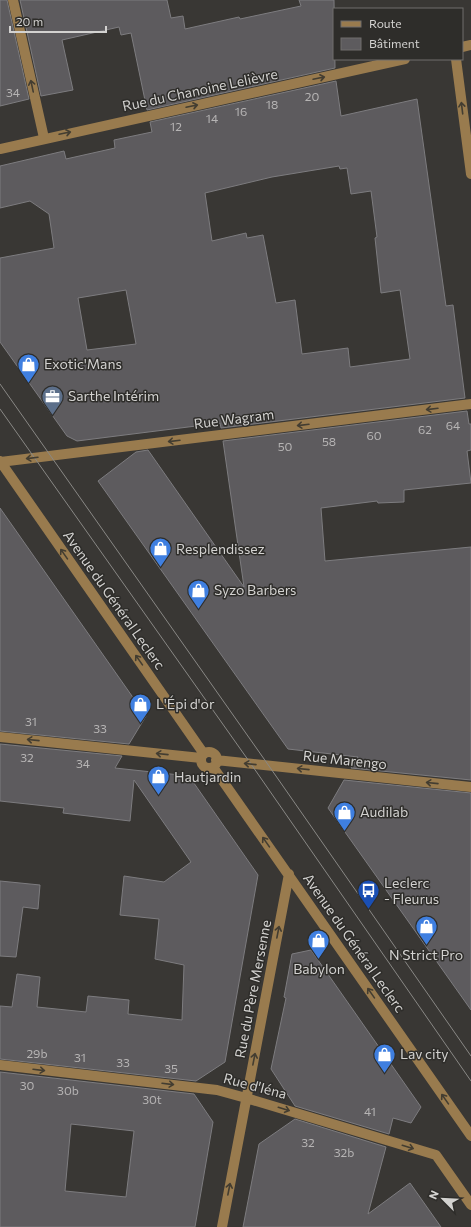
<svg xmlns="http://www.w3.org/2000/svg" width="471" height="1227" viewBox="0 0 471 1227" font-family="Commissioner,sans-serif">
<rect width="100%" height="100%" fill="#393734"/>
<path fill="#5d5b5e" stroke="#7d7c7f" fill-rule="evenodd" d="M 0,0 L 7,0 L 29,99 L 0,106 Z
M 20,0 L 167,0 L 171,18 L 183,16 L 185,29 L 239,17 L 240,19 L 301,6 L 299,0 L 334,0 L 335,68 L 147,110 L 131,33 L 121,35 L 119,27 L 62,40 L 73,90 L 41,96 Z
M 336,81 L 341,116 L 417,99 L 446,306 L 453,305 L 465,398 L 221,428 L 220,423 L 77,441 L 67,436 L 0,342 L 0,258 L 54,248 L 49,214 L 30,201 L 0,208 L 0,166 L 64,151 L 66,159 L 115,148 L 114,140 L 152,132 L 150,122 ZM 339,166 L 340,169 L 347,168 L 351,194 L 371,191 L 377,237 L 375,238 L 381,293 L 400,290 L 410,359 L 350,367 L 348,348 L 302,354 L 295,300 L 276,303 L 263,235 L 247,238 L 246,233 L 212,241 L 205,193 L 272,177 ZM 126,290 L 136,344 L 87,350 L 78,298 Z
M 467,411 L 469,424 L 471,424 L 471,450 L 467,451 L 471,483 L 404,490 L 404,502 L 378,503 L 377,501 L 321,508 L 325,561 L 471,547 L 471,780 L 351,768 L 358,757 L 288,749 L 98,481 L 136,452 L 148,450 L 244,587 L 223,441 Z
M 0,508 L 146,716 L 129,744 L 0,731 Z
M 0,744 L 122,756 L 115,768 L 189,776 L 258,875 L 225,1062 L 196,1081 L 0,1059 L 0,1006 L 12,1007 L 17,974 L 40,977 L 37,1007 L 86,1012 L 88,996 L 129,1000 L 128,1014 L 182,1020 L 184,965 L 155,959 L 159,919 L 120,915 L 124,876 L 164,882 L 191,862 L 134,780 L 130,821 L 63,813 L 64,808 L 0,801 Z
M 344,780 L 471,793 L 471,1010 L 328,808 Z
M 0,881 L 40,885 L 38,909 L 23,907 L 16,957 L 0,956 Z
M 311,950 L 421,1107 L 411,1123 L 393,1118 L 389,1134 L 295,1106 L 271,1069 L 286,998 L 284,997 L 292,954 Z
M 0,1072 L 194,1094 L 213,1122 L 195,1227 L 0,1227 ZM 71,1124 L 134,1131 L 126,1197 L 65,1191 Z
M 295,1119 L 386,1147 L 368,1214 L 410,1183 L 441,1227 L 243,1227 L 259,1144 Z"/>
<g fill="none" stroke-linecap="round" stroke-linejoin="round">
<path stroke="#997b4e" stroke-width="10" d="M 13,0 L 44,138
M 462,47 L 471,45
M 456,59 L 471,174
M 0,149 L 405,59
M 0,461 L 204,754
M 0,462 L 471,404
M 0,737 L 201,758
M201 760a8 8 0 1 1 16 0a8 8 0 1 1-16 0Z
M 216,760 L 471,787
M 213,767 L 471,1136
M 0,1065 L 217,1090 L 246,1098 L 436,1155 L 471,1205
M 222,1227 L 289,874"/>
<path stroke="#898885" stroke-width="1" d="M 0,384 L 269,766 L 471,1056
M 0,409 L 251,764 L 471,1081"/>
</g>
<defs><path id="oneway-shaft" d="M-6 0H5M1.5-3L5.5 0L1.5 3" fill="none" stroke-width="1.6" stroke-linecap="round" stroke-linejoin="round"/></defs>
<g stroke="#433d31">
<use href="#oneway-shaft" transform="translate(319 78) rotate(-12)"/>
<use href="#oneway-shaft" transform="translate(32 86) rotate(-102)"/>
<use href="#oneway-shaft" transform="translate(192 106) rotate(-12)"/>
<use href="#oneway-shaft" transform="translate(462 108) rotate(-97)"/>
<use href="#oneway-shaft" transform="translate(65 133) rotate(-12)"/>
<use href="#oneway-shaft" transform="translate(432 409) rotate(173)"/>
<use href="#oneway-shaft" transform="translate(303 425) rotate(173)"/>
<use href="#oneway-shaft" transform="translate(174 441) rotate(173)"/>
<use href="#oneway-shaft" transform="translate(32 458) rotate(173)"/>
<use href="#oneway-shaft" transform="translate(64 554) rotate(-125)"/>
<use href="#oneway-shaft" transform="translate(139 660) rotate(-125)"/>
<use href="#oneway-shaft" transform="translate(33 740) rotate(-174)"/>
<use href="#oneway-shaft" transform="translate(162 754) rotate(-174)"/>
<use href="#oneway-shaft" transform="translate(250 764) rotate(-174)"/>
<use href="#oneway-shaft" transform="translate(303 769) rotate(-174)"/>
<use href="#oneway-shaft" transform="translate(432 783) rotate(-174)"/>
<use href="#oneway-shaft" transform="translate(266 842) rotate(-125)"/>
<use href="#oneway-shaft" transform="translate(278 932) rotate(-79)"/>
<use href="#oneway-shaft" transform="translate(371 993) rotate(-125)"/>
<use href="#oneway-shaft" transform="translate(254 1059) rotate(-79)"/>
<use href="#oneway-shaft" transform="translate(39 1070) rotate(7)"/>
<use href="#oneway-shaft" transform="translate(168 1084) rotate(7)"/>
<use href="#oneway-shaft" transform="translate(445 1099) rotate(-125)"/>
<use href="#oneway-shaft" transform="translate(284 1109) rotate(17)"/>
<use href="#oneway-shaft" transform="translate(408 1147) rotate(17)"/>
<use href="#oneway-shaft" transform="translate(229 1189) rotate(-79)"/>
</g>
<defs>
<symbol id="shop-pin" viewBox="-11 -11 22 30"><path d="M0 17L-7.5 6A9.5 9.5 0 1 1 7.5 6Z" fill="#3f7fe0" stroke="#2e2d2a"/><path d="M-5-2.5h2.3a2.7 3.5 0 0 1 5.4 0H5L5.5 6h-11ZM-1.5-2.5h3a1.5 2.3 0 0 0-3 0Z" fill="#fff"/></symbol>
<symbol id="office-pin" viewBox="-11 -11 22 30"><path d="M0 17L-7.5 6A9.5 9.5 0 1 1 7.5 6Z" fill="#5c6f8a" stroke="#2e2d2a"/><path d="M-6-3h4V-5.5h4V-3h4V5H-6ZM-1-4.5V-3h2v-1.5ZM-6 0V1H6V0Z" fill="#fff"/></symbol>
<symbol id="bus-pin" viewBox="-11 -11 22 30"><path d="M0 17L-7.5 6A9.5 9.5 0 1 1 7.5 6Z" fill="#1a4fb4" stroke="#2e2d2a"/><path d="M-5-6H5V4H4V6H2V4H-2V6H-4V4H-5ZM-3.5-4V0h7V-4ZM-3.5 1.2v1.5H-2V1.2ZM2 1.2v1.5H3.5V1.2Z" fill="#fff"/></symbol>
</defs>
<g fill-rule="evenodd">
<use href="#shop-pin" x="16" y="352" width="25" height="34"/>
<use href="#office-pin" x="40" y="384" width="25" height="34"/>
<use href="#shop-pin" x="148" y="536" width="25" height="34"/>
<use href="#shop-pin" x="186" y="578" width="25" height="34"/>
<use href="#shop-pin" x="128" y="692" width="25" height="34"/>
<use href="#shop-pin" x="146" y="764" width="25" height="34"/>
<use href="#shop-pin" x="332" y="800" width="25" height="34"/>
<use href="#bus-pin" x="356" y="878" width="25" height="34"/>
<use href="#shop-pin" x="414" y="914" width="25" height="34"/>
<use href="#shop-pin" x="306" y="928" width="25" height="34"/>
<use href="#shop-pin" x="372" y="1042" width="25" height="34"/>
</g>
<g text-anchor="middle" stroke-width="3" stroke-linejoin="round" paint-order="stroke">
<g font-size="12" fill="#b6b4b4">
<text x="13" y="97">34</text>
<text x="312" y="101">20</text>
<text x="272" y="109">18</text>
<text x="241" y="116">16</text>
<text x="212" y="123">14</text>
<text x="176" y="131">12</text>
<text x="453" y="430">64</text>
<text x="425" y="434">62</text>
<text x="374" y="440">60</text>
<text x="329" y="446">58</text>
<text x="285" y="451">50</text>
<text x="31" y="726">31</text>
<text x="100" y="733">33</text>
<text x="27" y="762">32</text>
<text x="83" y="768">34</text>
<text x="37" y="1058">29b</text>
<text x="80" y="1062">31</text>
<text x="123" y="1067">33</text>
<text x="171" y="1073">35</text>
<text x="27" y="1090">30</text>
<text x="68" y="1095">30b</text>
<text x="152" y="1104">30t</text>
<text x="370" y="1116">41</text>
<text x="308" y="1147">32</text>
<text x="344" y="1157">32b</text>
</g>
<g font-size="14" fill="#d3d2d0" stroke="#2e2d2a">
<text transform="translate(200 90) rotate(-12)" y="5">Rue du Chanoine Lelièvre</text>
<text transform="translate(234 419) rotate(-7)" y="5">Rue Wagram</text>
<text transform="translate(114 600) rotate(55)" y="5">Avenue du Général Leclerc</text>
<text transform="translate(345 760) rotate(6)" y="5">Rue Marengo</text>
<text transform="translate(354 943) rotate(55)" y="5">Avenue du Général Leclerc</text>
<text transform="translate(253 989) rotate(-79)" y="5">Rue du Père Mersenne</text>
<text transform="translate(255 1086) rotate(15)" y="5">Rue d'Iéna</text>
</g>
<g font-size="14" fill="#d3d2d0" stroke="#2e2d2a" text-anchor="start">
<text x="44" y="369">Exotic'Mans</text>
<text x="68" y="401">Sarthe Intérim</text>
<text x="176" y="554">Resplendissez</text>
<text x="214" y="595">Syzo Barbers</text>
<text x="156" y="709">L'Épi d'or</text>
<text x="174" y="782">Hautjardin</text>
<text x="360" y="817">Audilab</text>
<text x="384" y="888">Leclerc<tspan x="384" dy="16">- Fleurus</tspan></text>
<text x="426" y="960" text-anchor="middle">N Strict Pro</text>
<text x="319" y="974" text-anchor="middle">Babylon</text>
<text x="400" y="1059">Lav city</text>
</g>
</g>
<rect x="333" y="8" width="130" height="52" fill="#2e2d2a" stroke="#706f6c"/>
<rect x="341" y="21" width="20" height="6" fill="#997b4e" stroke="#706f6c"/>
<text x="369" y="28" font-size="12" fill="#d3d2d0">Route</text>
<rect x="341" y="38" width="20" height="12" fill="#5d5b5e" stroke="#706f6c"/>
<text x="369" y="48" font-size="12" fill="#d3d2d0">Bâtiment</text>
<g transform="translate(443 1199) rotate(294)" stroke="#2e2d2a" stroke-width="3" paint-order="stroke">
<path d="M0-3L7 15L0 10L-7 15Z" fill="#d3d2d0"/>
<text y="-6" font-size="11" font-weight="bold" text-anchor="middle" fill="#d3d2d0">N</text>
</g>
<path d="M10 26v6h96v-6" fill="none" stroke="#d3d2d0" stroke-width="2"/>
<text x="16" y="26" font-size="12" fill="#d3d2d0" stroke="#2e2d2a" stroke-width="3" paint-order="stroke">20 m</text>
</svg>
